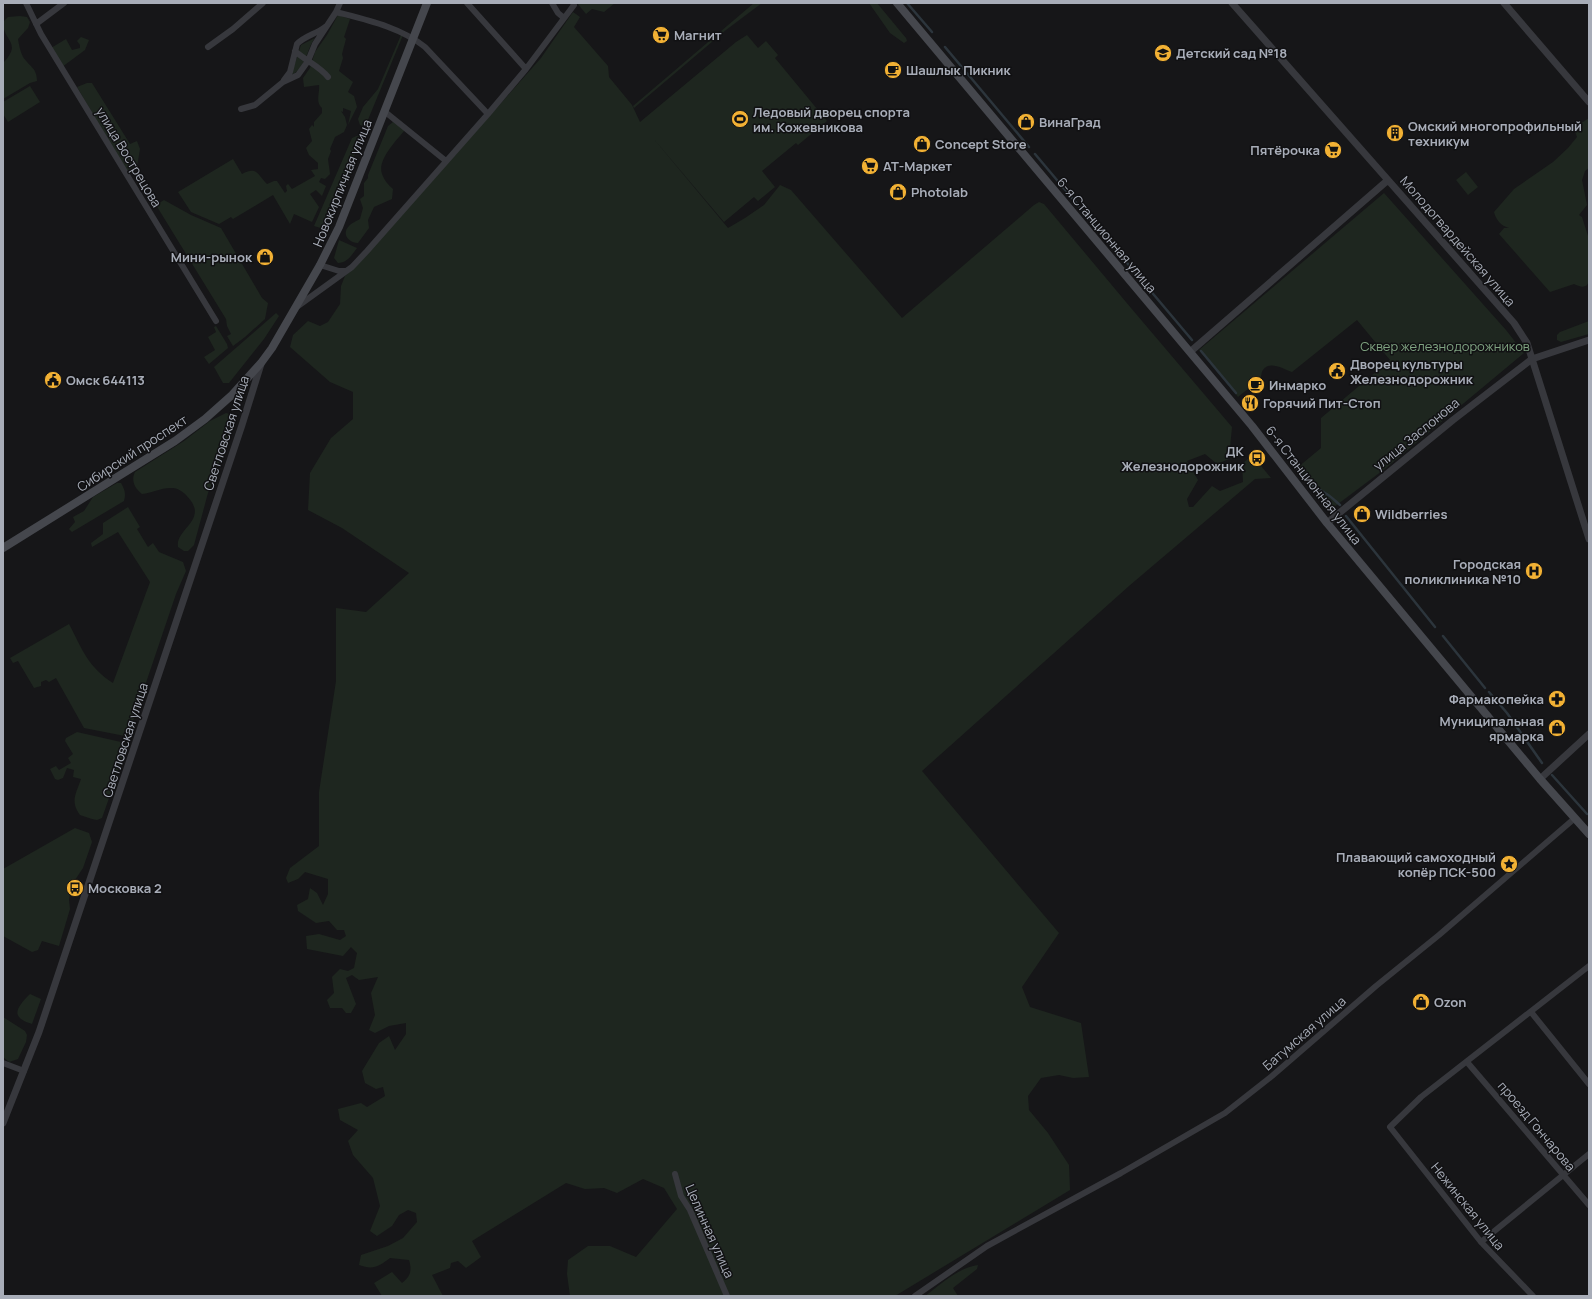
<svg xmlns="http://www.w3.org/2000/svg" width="1592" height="1299" viewBox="0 0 1592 1299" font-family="Manrope,sans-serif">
<rect width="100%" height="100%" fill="#161618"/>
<path fill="#1e261f" d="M 577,3 L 615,3 L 604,12 L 592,9 L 586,14 Z
M 754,3 L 762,3 L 726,30 L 634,108 L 633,106 Z
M 869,3 L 877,3 L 906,38 L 907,41 L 904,43 L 890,33 Z
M 573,12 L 580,17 L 574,27 L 608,66 L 609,77 L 632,105 L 640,122 L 736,42 L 747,35 L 758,48 L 766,41 L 778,55 L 775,58 L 827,121 L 798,145 L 796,143 L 762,171 L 775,187 L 758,201 L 754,197 L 724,222 L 653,138 L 728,228 L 745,218 L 764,205 L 780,185 L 791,190 L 902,318 L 1034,205 L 1039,202 L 1044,204 L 1131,308 L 1232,427 L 1229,459 L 1217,464 L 1205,454 L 1187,461 L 1198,480 L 1187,499 L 1189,507 L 1193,507 L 1212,486 L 1220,491 L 1243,482 L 1242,464 L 1252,455 L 1271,478 L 1255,479 L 1129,586 L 922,771 L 1059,933 L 1022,987 L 1030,1007 L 1081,1023 L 1089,1077 L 1073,1078 L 1059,1075 L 1041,1078 L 1028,1096 L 1029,1110 L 1048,1133 L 1069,1165 L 1070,1190 L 895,1296 L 570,1296 L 567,1274 L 568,1260 L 588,1246 L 610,1246 L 636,1257 L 677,1209 L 664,1188 L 643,1179 L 617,1193 L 604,1188 L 585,1189 L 566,1183 L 472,1241 L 481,1257 L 466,1268 L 458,1261 L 451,1263 L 450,1268 L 432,1275 L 443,1296 L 382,1296 L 374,1283 L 392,1272 L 402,1283 C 411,1276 412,1270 409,1260 L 390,1258 C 378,1267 373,1270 359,1265 L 361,1255 L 388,1246 L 403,1238 L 417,1222 L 416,1213 L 408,1210 L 399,1215 L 392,1226 L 377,1236 L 370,1231 L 380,1206 L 373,1178 L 353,1155 L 348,1141 L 358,1130 L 340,1120 L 338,1109 L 361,1103 L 367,1107 L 385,1096 L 383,1087 L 376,1089 L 365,1083 L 362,1071 L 379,1043 L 389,1036 L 395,1050 L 406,1034 L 406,1023 L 389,1026 L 375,1033 L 369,1030 L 375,1015 L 371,993 L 378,977 L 359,980 L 352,975 L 346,978 L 356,1004 L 351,1013 L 346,1013 L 342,1008 L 330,1008 L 327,1000 L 334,993 L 332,977 L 340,969 L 348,971 L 354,968 L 357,953 L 351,947 L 343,956 L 307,949 L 306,936 L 319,934 L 340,940 L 346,936 L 344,930 L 337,930 L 329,921 L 316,923 L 298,911 L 297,905 L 308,899 L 310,888 L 317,893 L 323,905 L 328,894 L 328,879 L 305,872 L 298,879 L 288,883 L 286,878 L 290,868 L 319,846 L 319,792 L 336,681 L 336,608 L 366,612 L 409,573 L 342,528 L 308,510 L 310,473 L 331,438 L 353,419 L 353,392 L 330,382 L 290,347 L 293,335 L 308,321 L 320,326 L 328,322 L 340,304 L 341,286 L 345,276 L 360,262 L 541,58 Z
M 338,15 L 350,19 L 344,37 L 346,39 L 342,54 L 343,58 L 339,71 L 353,82 L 348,92 L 354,96 L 357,107 L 348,125 L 351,111 L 343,108 L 343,112 L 341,111 L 345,117 L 347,125 L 344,132 L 335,137 L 330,149 L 331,151 L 328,159 L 330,174 L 325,179 L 321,178 L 319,182 L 326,186 L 322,196 L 316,190 L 310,194 L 319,207 L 312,222 L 294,214 L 290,224 L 273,195 L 233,219 L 231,217 L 219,224 L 191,212 L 178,192 L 233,159 L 242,174 C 257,166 257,174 267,184 L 274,181 L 277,181 L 285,193 L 287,191 L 286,186 L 288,184 L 292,189 L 315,176 L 311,170 L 318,169 L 318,163 L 309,155 L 306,148 L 312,141 L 309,129 L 312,125 L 314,127 L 314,122 L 322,113 L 322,108 C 315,102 320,93 319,85 L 304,87 L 303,78 L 310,68 L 315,52 L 327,35 Z
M 20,16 L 27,17 L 30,22 L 28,28 L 18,39 C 19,45 20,51 23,57 C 30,67 37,68 37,81 L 30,83 L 3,99 L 3,63 C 23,42 3,42 3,22 L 8,17 Z
M 401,35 L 403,35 L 365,127 L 360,125 L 358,119 L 363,107 L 378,89 Z
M 81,37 L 89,40 L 85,50 L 62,67 L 51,48 L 66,39 L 72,50 L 80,48 L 80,45 L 77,41 Z
M 315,38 C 306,50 306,69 291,75 L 301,45 Z
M 87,83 L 92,83 L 130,144 L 137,141 L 140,149 L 137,167 C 133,170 131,171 126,170 L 77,87 Z
M 30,86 L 40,102 L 8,122 L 3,114 L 3,102 Z
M 1589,118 L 1589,168 L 1585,171 L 1582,180 L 1587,205 L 1579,215 L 1582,217 L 1589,239 L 1589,281 C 1587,289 1580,287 1574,284 L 1550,292 L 1499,234 L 1504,228 L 1509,228 C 1501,226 1496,220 1494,212 L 1514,189 L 1553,162 L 1568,148 L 1577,137 L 1575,131 L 1575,127 Z
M 393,122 L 402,124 L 404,131 C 396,141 377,160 382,174 C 384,180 388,185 393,189 L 392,199 L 374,207 L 368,220 L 369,228 L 358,243 C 349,243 341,234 349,226 C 351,223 357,221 360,219 L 363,208 L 360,199 L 364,196 L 364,183 L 368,178 L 368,175 L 388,126 Z
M 359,135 L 362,137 L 324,229 L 314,226 L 352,138 Z
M 1466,172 L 1478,187 L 1468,195 L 1456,180 Z
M 1384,193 L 1506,330 L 1524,353 L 1386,468 L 1330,510 L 1297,468 L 1321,448 L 1321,418 L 1390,360 L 1357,320 L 1292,372 C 1284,369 1269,360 1263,370 C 1261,372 1262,376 1260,378 C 1254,385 1245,391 1238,397 L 1199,350 Z
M 164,200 L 191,215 L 221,228 L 262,298 L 268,303 L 265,319 L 245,337 L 233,346 L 227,336 L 231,334 L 227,326 L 226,319 L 156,205 Z
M 339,240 L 357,248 C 352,255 347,263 338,263 L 334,258 Z
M 276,313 L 279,316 L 264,339 L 229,383 L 223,383 L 214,367 Z
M 1589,321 L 1589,334 L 1561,342 L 1557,340 L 1557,335 L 1560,332 Z
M 216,326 L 227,344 L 228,348 L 209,364 L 204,357 L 215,350 L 208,337 L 216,332 L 214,327 Z
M 226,413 L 233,415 L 234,417 L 231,434 L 208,493 L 194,545 L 188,551 L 184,551 L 178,547 C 175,528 211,520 186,495 C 183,492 178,488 173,488 C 162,487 152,493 142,494 C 134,488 131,480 135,472 L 184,441 L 210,421 Z
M 117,483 L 121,483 C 125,490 126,494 124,501 L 72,532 L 69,529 L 75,522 L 73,517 L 84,511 L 93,497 Z
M 128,507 L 140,527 L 137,529 L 148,547 L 153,543 L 159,552 L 183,562 L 186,571 L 176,594 L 129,733 L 125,736 L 84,728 L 56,678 L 49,682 L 46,680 L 41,682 L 41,686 L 34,688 L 18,661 L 13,663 L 10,658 L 69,624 C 82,649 88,667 113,683 L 150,582 L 118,532 L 92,547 L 91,543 L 103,534 L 103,523 Z
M 77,732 L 121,742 L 125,746 L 125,753 L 102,818 L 97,820 L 92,819 L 80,815 C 70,801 76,794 81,779 L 73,777 L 74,770 L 67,768 L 63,778 L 58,780 L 55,779 L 50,769 L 56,766 L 59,770 L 71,763 L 68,758 L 73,754 L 65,741 L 66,738 Z
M 75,828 L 89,833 L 92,842 L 83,868 L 71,886 L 69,900 L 70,909 L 59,946 L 42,941 L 38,950 L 32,952 L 3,936 L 3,869 Z
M 30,994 L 41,999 L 32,1024 C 9,1017 17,1007 30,994 Z
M 3,1017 L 25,1031 L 27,1035 L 26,1042 L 18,1059 L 9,1062 L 3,1057 Z
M 978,1265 L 977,1269 L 953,1288 L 958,1296 L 925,1296 C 940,1285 959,1267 978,1265 Z"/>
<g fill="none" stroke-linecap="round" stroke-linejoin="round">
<path stroke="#2c353c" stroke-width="2.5" d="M 907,3 L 932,32
M 945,47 L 1029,147
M 1035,154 L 1115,249
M 1122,257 L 1192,340
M 1201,351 L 1236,393
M 1296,466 C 1305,484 1310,484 1325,493 C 1331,496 1335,501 1340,505
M 1346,516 L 1435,627
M 1443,636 L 1485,688
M 1489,692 L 1507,713 L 1542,763
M 1552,775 L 1587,814"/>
<path stroke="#37383d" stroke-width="6" d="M 26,3 L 41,34 L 216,321
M 467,3 L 526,69
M 552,3 L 558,13 L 564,18
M 336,12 C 367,20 400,27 425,47 L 488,114
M 36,24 L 64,3
M 208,47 L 233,29 L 263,3
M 295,51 C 306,61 319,66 328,77
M 284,80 L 290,72 L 297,44 C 304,36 316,34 325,27
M 241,109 L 255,105 L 283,82 L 298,75 L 308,61 L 315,44 L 336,12 L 340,3
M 384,111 L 446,161
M 320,265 L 339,271 L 345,271
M 298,306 L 352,267 L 367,251 L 488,114 L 526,69 L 574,5 L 573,3
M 1531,1012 L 1589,1084
M 1467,1062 L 1589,1205
M 3,1063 L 24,1071
M 675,1174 L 681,1196 L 690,1210 L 727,1296
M 1481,1242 L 1589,1154
M 915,1296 L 987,1246 L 1121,1173 L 1225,1113 L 1272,1076 L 1376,986 L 1439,935 L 1575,818
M 1533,1296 L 1481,1242 L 1390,1127 L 1421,1097 L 1589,966"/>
<path stroke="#37383d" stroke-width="7" d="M 1232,3 L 1514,323 L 1527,343 L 1589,539
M 1504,3 L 1589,102
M 1190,352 L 1388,180
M 1327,523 L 1453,420 L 1532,359 L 1589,340
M 1540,779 L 1589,734
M 3,1123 L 39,1032 L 242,425 L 261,364"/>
<path stroke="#45474d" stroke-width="8" d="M 897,3 L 1252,426 L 1327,523 L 1540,779 L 1589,834
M 3,548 L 175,441 L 205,419 L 232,395 L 261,363 L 272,348 L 320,265 L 339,227 L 427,3"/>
</g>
<defs>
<symbol id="supermarket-disc" viewBox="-11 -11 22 22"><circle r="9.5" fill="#f2b134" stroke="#111113"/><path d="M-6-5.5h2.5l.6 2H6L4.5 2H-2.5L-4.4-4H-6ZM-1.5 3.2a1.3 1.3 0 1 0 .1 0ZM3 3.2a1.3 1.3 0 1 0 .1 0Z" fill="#111"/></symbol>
<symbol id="school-disc" viewBox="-11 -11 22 22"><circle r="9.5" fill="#f2b134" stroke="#111113"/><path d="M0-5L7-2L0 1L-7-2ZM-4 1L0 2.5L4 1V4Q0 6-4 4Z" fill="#111"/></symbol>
<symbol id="cafe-disc" viewBox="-11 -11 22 22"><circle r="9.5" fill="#f2b134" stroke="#111113"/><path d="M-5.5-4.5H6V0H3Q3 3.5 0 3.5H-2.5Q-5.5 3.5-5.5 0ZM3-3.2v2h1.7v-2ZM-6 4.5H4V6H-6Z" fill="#111"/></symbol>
<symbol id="stadium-disc" viewBox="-11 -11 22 22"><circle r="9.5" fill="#f2b134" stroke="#111113"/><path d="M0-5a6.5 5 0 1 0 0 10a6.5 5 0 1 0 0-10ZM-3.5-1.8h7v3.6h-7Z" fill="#111"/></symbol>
<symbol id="shop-disc" viewBox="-11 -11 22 22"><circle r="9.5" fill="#f2b134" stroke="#111113"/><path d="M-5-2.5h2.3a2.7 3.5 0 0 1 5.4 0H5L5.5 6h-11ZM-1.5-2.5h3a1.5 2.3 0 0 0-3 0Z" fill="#111"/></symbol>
<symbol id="building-disc" viewBox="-11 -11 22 22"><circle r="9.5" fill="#f2b134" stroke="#111113"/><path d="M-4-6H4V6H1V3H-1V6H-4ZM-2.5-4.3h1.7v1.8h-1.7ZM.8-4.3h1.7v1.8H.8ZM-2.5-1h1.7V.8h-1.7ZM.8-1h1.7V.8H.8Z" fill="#111"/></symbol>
<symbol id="civic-disc" viewBox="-11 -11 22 22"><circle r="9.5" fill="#f2b134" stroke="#111113"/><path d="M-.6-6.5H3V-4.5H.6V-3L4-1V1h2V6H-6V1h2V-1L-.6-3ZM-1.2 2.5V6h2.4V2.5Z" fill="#111"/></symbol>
<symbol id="restaurant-disc" viewBox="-11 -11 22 22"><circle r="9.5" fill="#f2b134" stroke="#111113"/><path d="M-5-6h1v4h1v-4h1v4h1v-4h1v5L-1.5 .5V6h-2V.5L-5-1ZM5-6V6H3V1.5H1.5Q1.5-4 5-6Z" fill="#111"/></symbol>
<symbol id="bus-disc" viewBox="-11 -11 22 22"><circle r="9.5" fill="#f2b134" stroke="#111113"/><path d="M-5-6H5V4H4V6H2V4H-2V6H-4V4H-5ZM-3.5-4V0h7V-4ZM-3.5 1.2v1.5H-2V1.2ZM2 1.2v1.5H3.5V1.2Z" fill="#111"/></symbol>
<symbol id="hospital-disc" viewBox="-11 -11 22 22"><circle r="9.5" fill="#f2b134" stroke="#111113"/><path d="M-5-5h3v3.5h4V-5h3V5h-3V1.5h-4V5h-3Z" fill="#111"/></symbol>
<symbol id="pharmacy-disc" viewBox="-11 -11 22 22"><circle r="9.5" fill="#f2b134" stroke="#111113"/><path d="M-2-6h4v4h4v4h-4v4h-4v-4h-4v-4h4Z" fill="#111"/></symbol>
<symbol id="sight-disc" viewBox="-11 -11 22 22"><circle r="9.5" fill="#f2b134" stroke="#111113"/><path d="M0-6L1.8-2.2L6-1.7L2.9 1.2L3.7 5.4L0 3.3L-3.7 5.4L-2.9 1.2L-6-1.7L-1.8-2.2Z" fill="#111"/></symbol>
</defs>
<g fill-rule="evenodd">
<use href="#supermarket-disc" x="651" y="25" width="20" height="20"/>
<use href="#school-disc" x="1153" y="43" width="20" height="20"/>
<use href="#cafe-disc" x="883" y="60" width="20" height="20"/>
<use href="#stadium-disc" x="730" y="109" width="20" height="20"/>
<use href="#shop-disc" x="1016" y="112" width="20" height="20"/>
<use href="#building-disc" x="1385" y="123" width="20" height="20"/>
<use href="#shop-disc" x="912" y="134" width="20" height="20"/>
<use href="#supermarket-disc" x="1323" y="140" width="20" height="20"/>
<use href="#supermarket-disc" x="860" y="156" width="20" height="20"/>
<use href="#shop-disc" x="888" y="182" width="20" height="20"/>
<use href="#shop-disc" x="255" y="247" width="20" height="20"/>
<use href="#civic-disc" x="1327" y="361" width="20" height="20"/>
<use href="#civic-disc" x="43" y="370" width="20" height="20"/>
<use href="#cafe-disc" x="1246" y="375" width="20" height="20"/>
<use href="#restaurant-disc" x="1240" y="393" width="20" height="20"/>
<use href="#bus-disc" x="1247" y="448" width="20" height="20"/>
<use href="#shop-disc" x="1352" y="504" width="20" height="20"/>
<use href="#hospital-disc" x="1524" y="561" width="20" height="20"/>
<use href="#pharmacy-disc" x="1547" y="689" width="20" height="20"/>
<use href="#shop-disc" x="1547" y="718" width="20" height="20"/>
<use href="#sight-disc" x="1499" y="854" width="20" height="20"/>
<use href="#bus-disc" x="65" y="878" width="20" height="20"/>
<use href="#shop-disc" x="1411" y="992" width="20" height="20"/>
</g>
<g text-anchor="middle" stroke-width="3" stroke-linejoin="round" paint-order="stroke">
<g font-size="13" font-weight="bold" fill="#a8adb8" stroke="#111113" text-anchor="start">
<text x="674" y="40">Магнит</text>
<text x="1176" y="58">Детский сад №18</text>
<text x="906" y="75">Шашлык Пикник</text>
<text x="753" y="117">Ледовый дворец спорта<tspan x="753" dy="15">им. Кожевникова</tspan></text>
<text x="1039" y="127">ВинаГрад</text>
<text x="1408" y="131">Омский многопрофильный<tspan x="1408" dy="15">техникум</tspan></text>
<text x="935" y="149">Concept Store</text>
<text x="1320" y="155" text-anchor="end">Пятёрочка</text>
<text x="883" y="171">АТ-Маркет</text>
<text x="911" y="197">Photolab</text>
<text x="252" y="262" text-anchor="end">Мини-рынок</text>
<text x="1350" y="369">Дворец культуры<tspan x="1350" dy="15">Железнодорожник</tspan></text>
<text x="66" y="385">Омск 644113</text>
<text x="1269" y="390">Инмарко</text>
<text x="1263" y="408">Горячий Пит-Стоп</text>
<text x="1244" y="456" text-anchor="end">ДК<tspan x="1244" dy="15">Железнодорожник</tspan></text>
<text x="1375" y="519">Wildberries</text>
<text x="1521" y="569" text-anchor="end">Городская<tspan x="1521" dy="15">поликлиника №10</tspan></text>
<text x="1544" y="704" text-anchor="end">Фармакопейка</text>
<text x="1544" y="726" text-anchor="end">Муниципальная<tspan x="1544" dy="15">ярмарка</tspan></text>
<text x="1496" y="862" text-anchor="end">Плавающий самоходный<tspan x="1496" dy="15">копёр ПСК-500</tspan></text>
<text x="88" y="893">Московка 2</text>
<text x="1434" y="1007">Ozon</text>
</g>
<g font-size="13" fill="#a8adb8" stroke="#111113">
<text transform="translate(129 157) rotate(59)" y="5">улица Вострецова</text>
<text transform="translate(342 183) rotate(-68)" y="5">Новокирпичная улица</text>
<text transform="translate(1107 235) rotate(50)" y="5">6-я Станционная улица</text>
<text transform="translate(1458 241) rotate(49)" y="5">Молодогвардейская улица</text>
<text transform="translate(226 433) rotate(-72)" y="5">Светловская улица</text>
<text transform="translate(1416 434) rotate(-39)" y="5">улица Заслонова</text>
<text transform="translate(132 453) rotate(-33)" y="5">Сибирский проспект</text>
<text transform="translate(1314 485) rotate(52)" y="5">6-я Станционная улица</text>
<text transform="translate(125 740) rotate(-72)" y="5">Светловская улица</text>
<text transform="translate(1304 1033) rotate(-41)" y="5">Батумская улица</text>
<text transform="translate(1537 1126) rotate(50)" y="5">проезд Гончарова</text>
<text transform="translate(1468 1206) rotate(51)" y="5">Нежинская улица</text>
<text transform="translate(710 1231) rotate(66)" y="5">Целинная улица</text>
</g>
<g font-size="13" fill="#7fa381" stroke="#111113">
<text x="1445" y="351">Сквер железнодорожников</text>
</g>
</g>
<rect width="1592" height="1299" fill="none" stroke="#a8adb8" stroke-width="8"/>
</svg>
